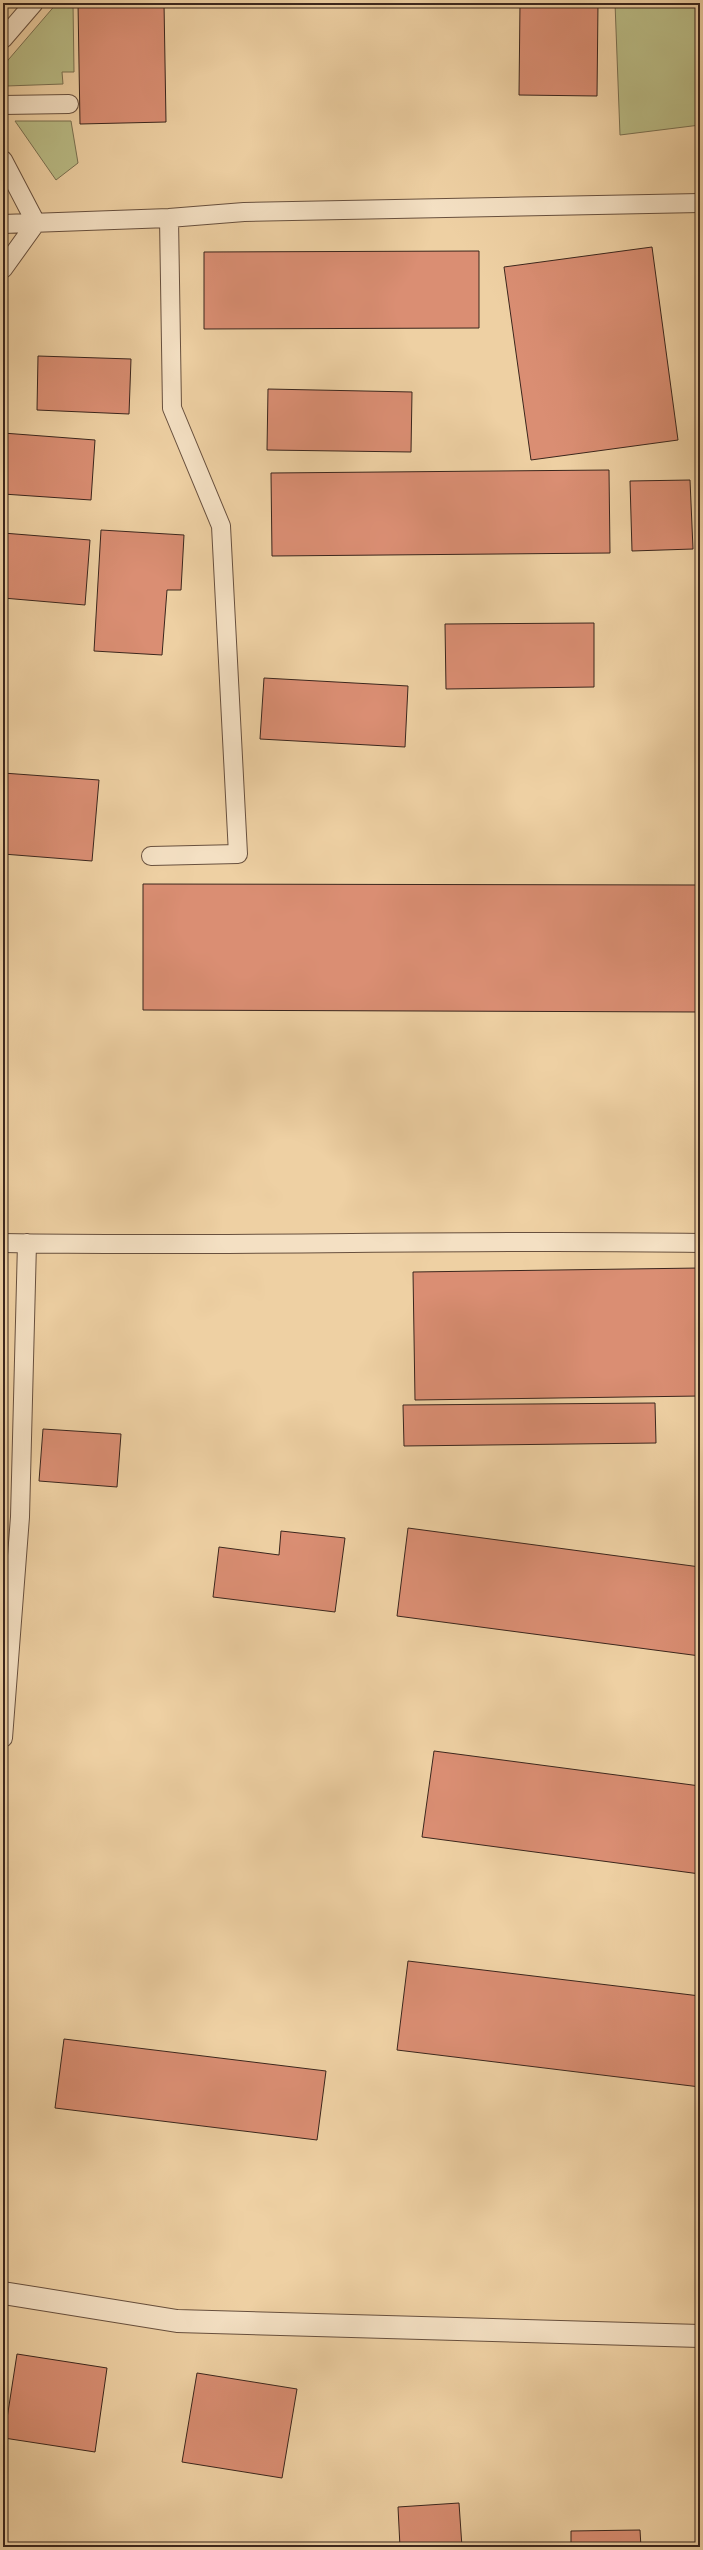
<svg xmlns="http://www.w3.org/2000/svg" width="703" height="2550" viewBox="0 0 703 2550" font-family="Alegreya,serif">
<rect width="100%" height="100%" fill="#eed0a3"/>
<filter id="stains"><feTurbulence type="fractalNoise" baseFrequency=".005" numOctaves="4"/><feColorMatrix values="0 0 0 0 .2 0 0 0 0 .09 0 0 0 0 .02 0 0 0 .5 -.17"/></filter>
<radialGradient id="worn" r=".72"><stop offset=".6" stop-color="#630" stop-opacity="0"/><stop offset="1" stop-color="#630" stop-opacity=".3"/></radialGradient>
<path fill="#b9bb85" stroke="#7a7051" d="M 57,3 L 73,3 L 74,72 L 62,72 L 63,84 L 6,86 L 3,79 L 3,66 Z
M 615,3 L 700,3 L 700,125 L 620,135 Z
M 15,121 L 71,121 L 78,163 L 56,180 Z"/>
<path fill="#da8e73" stroke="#3b261d" d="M 78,3 L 164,3 L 166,122 L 80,124 Z
M 203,3 L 516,3 L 516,4 L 203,5 Z
M 520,3 L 598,3 L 597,96 L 519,95 Z
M 652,247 L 678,440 L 531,460 L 504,267 Z
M 479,251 L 479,328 L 204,329 L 204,252 Z
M 38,356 L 131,359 L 129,414 L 37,410 Z
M 268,389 L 412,392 L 411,452 L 267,450 Z
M 3,433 L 95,440 L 91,500 L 3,494 Z
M 609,470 L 610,553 L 272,556 L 271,473 Z
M 690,480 L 693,549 L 632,551 L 630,481 Z
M 101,530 L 184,535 L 181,590 L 167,590 L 162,655 L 94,651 Z
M 3,533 L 90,540 L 85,605 L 3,598 Z
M 594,623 L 594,687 L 446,689 L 445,624 Z
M 264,678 L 408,686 L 405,747 L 260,739 Z
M 3,773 L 99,780 L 92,861 L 3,854 Z
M 143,884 L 700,885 L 700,1012 L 143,1010 Z
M 700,1268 L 700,1396 L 415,1400 L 413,1272 Z
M 655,1403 L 656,1443 L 404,1446 L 403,1405 Z
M 43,1429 L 121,1434 L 117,1487 L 39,1481 Z
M 408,1528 L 700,1567 L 700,1656 L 397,1616 Z
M 281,1531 L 345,1538 L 335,1612 L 213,1597 L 219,1547 L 279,1555 Z
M 434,1751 L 700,1786 L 700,1874 L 422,1837 Z
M 408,1961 L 700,1996 L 700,2087 L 397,2050 Z
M 64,2039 L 326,2071 L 317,2140 L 55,2108 Z
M 17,2354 L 107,2368 L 95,2452 L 4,2438 Z
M 197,2373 L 297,2389 L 282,2478 L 182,2462 Z
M 459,2503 L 462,2547 L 400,2547 L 398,2507 Z
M 640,2530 L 641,2547 L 571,2547 L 571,2531 Z"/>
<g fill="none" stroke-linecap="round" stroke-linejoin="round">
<defs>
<path id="service" d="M 3,39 L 34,3
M 3,105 L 69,104
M 3,160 L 36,223
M 3,224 L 169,218 L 244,212 L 700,203
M 3,269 L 36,223
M 151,856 L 238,854 L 221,526 L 172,408 L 169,218
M 3,1243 C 235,1247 468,1239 700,1243
M 3,1738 L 20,1517 L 27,1243"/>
<path id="minor" d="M 3,2293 L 177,2321 L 700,2336"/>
</defs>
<use href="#service" stroke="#68503e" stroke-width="20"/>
<use href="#minor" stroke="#68503e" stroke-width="24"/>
<use href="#service" stroke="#f4e0c3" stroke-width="18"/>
<use href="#minor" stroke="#f4e0c3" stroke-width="22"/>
</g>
<rect width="703" height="2550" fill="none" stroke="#eed0a3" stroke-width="16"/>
<rect x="4" y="4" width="695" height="2542" fill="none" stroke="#3b261d" stroke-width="2"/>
<rect x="8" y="8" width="687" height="2534" fill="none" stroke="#3b261d"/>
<rect width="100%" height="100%" filter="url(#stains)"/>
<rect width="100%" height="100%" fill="url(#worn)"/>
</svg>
